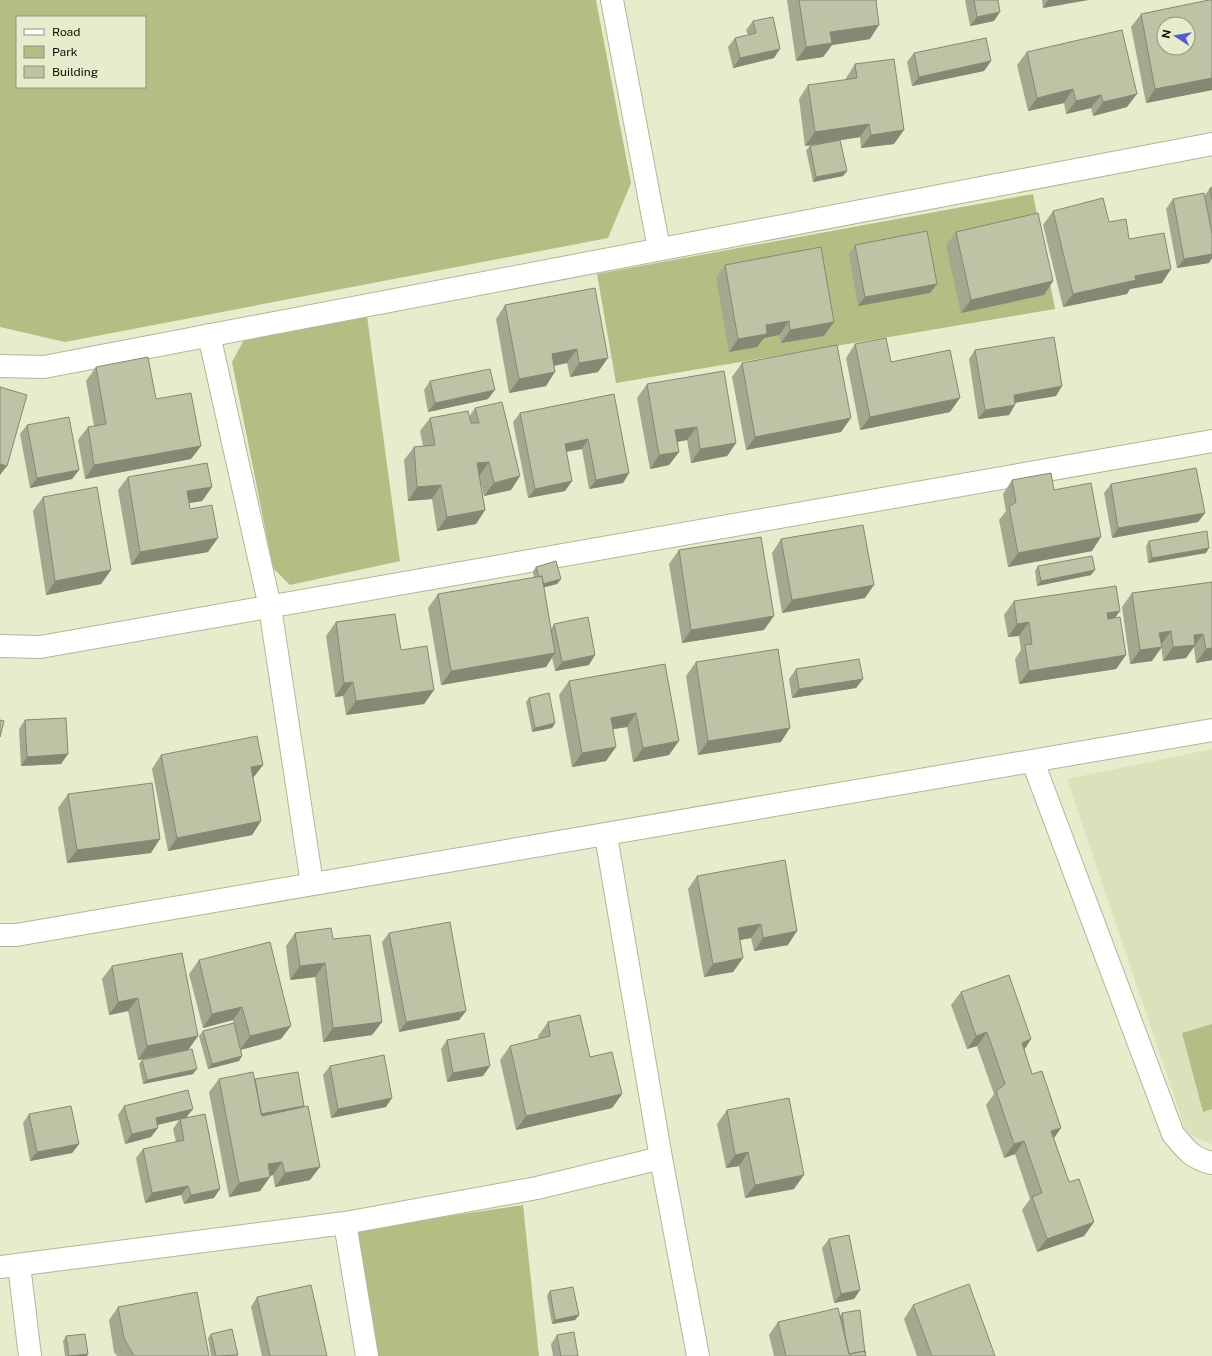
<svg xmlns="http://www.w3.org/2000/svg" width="1212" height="1356" viewBox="0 0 1212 1356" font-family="'Public Sans',sans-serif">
<rect width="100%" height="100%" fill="#e7eccd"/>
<path fill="#dce1bb" d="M 1212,749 L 1212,1144 L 1187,1134 L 1067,779 Z"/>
<path fill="#b5bd84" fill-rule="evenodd" d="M 0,0 L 596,0 L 631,183 L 608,238 L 65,342 L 0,327 ZM 17,17 L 145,17 L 145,87 L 17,87 Z
M 1033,194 L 1055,309 L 616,383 L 597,274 Z
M 367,316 L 400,561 L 290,585 L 273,568 L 232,362 L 245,338 Z
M 1212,1024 L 1212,1109 L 1203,1112 L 1182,1033 Z
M 523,1205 L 539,1356 L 375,1356 L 353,1230 Z"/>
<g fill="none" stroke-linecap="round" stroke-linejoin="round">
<defs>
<path id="minor" d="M 612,0 L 659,249
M 209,335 L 270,607 L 312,884
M 0,366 L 44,367 L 1212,144
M 0,646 L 40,647 L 1212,441
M 1033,762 L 1173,1134 C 1186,1150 1192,1158 1212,1163
M 0,935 L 16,935 L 1212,730
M 661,1158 L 698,1356
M 345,1223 L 367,1356
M 19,1265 L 30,1356
M 0,1267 L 345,1223 L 537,1188 L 661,1158 L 606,836"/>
</defs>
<use href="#minor" stroke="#b2b799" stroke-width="24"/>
<use href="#minor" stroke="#fff" stroke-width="22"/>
</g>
<path fill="#a4a88f" d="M 787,0 L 876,0 L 870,39 L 832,45 L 823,57 L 796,61 Z
M 965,0 L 998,0 L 994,21 L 970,26 Z
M 1042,0 L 1088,0 L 1043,8 Z
M 1212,0 L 1212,90 L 1146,103 L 1131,27 L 1141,14 Z
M 753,21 L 774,58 L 733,68 L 728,47 L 735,38 L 748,35 L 746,30 Z
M 1027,52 L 1127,107 L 1093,116 L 1091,108 L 1066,114 L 1064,103 L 1028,111 L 1017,65 Z
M 914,53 L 991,61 L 984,71 L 912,86 L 907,62 Z
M 855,64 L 894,144 L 861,148 L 860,137 L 840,140 L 847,171 L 843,176 L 813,182 L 806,150 L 810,146 L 823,143 L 805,146 L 799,99 L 808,85 L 846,80 L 846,78 Z
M 1212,187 L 1212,258 L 1209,263 L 1177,268 L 1166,209 L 1173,199 L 1205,195 L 1210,188 Z
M 1053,211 L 1109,222 L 1129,239 L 1162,283 L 1130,289 L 1127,294 L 1063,307 L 1043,225 Z
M 956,232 L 1053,281 L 1044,295 L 961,313 L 946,246 Z
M 855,245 L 937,284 L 930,293 L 858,306 L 849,255 Z
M 725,265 L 824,336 L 781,343 L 779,335 L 764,338 L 757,347 L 729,352 L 716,278 Z
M 595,288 L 598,372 L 570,377 L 567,363 L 554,366 L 546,386 L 509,393 L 496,319 L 505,305 Z
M 855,344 L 891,362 L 950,412 L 860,430 L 846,358 Z
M 975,350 L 1056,396 L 1015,403 L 1009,415 L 978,419 L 969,359 Z
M 742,363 L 841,432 L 746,450 L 732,377 Z
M 96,367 L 156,399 L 201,446 L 191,459 L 85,479 L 78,440 L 88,427 L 94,426 L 86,381 Z
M 430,381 L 488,399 L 428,412 L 424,390 Z
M 647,384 L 736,443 L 727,456 L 691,463 L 687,440 L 677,442 L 679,452 L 669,465 L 650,469 L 637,398 Z
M 614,394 L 629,473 L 623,483 L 589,489 L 582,449 L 566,452 L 572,481 L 565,491 L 528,498 L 513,422 L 520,413 Z
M 475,408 L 520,476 L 511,490 L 484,496 L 480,480 L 485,510 L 476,524 L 437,531 L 432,499 L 408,501 L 404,460 L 414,447 L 423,446 L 420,431 L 430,418 L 469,417 Z
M 27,425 L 79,470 L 72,479 L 30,488 L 20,434 Z
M 128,477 L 212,487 L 202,501 L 189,503 L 190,509 L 208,552 L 131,565 L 118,490 Z
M 1012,480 L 1054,490 L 1092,551 L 1008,567 L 999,520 L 1006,511 L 1003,494 Z
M 1111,484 L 1205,513 L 1198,522 L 1112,538 L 1104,493 Z
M 43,497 L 111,570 L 101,584 L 46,595 L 33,511 Z
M 781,539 L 865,598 L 782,613 L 772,553 Z
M 1149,541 L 1206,553 L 1148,563 L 1146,546 Z
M 679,550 L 764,630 L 682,643 L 669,564 Z
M 1038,566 L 1091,575 L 1037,586 L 1035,571 Z
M 536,567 L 561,579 L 557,584 L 544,587 L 551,629 L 554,624 L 589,665 L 555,671 L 552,657 L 546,667 L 441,685 L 428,608 L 438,594 L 534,578 L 533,571 Z
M 1212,582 L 1212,660 L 1196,663 L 1194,648 L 1193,648 L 1186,658 L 1163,661 L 1161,645 L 1152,661 L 1130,664 L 1122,607 L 1132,593 Z
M 1014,601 L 1115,618 L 1126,655 L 1116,669 L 1019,684 L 1015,659 L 1021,650 L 1019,636 L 1008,637 L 1004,615 Z
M 336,622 L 401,650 L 434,690 L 424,704 L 346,715 L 343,696 L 335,697 L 326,636 Z
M 696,662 L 781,742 L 698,755 L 686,676 Z
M 665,664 L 669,755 L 633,762 L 627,727 L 613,729 L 606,761 L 572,767 L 559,695 L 569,681 Z
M 796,669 L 863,679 L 856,688 L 792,698 L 789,679 Z
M 529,698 L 555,723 L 552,728 L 532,732 L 526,702 Z
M 25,720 L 61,764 L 21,766 L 19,729 Z
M 161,755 L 263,765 L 253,778 L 261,821 L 252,835 L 168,851 L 152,769 Z
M 68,794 L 151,853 L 67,863 L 58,808 Z
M 697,876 L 788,945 L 754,951 L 751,938 L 740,940 L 743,958 L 733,972 L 704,977 L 688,889 Z
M 295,933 L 333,939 L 382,1022 L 372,1035 L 323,1042 L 315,977 L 290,980 L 286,946 Z
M 389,933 L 466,1011 L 459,1020 L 399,1032 L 382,942 Z
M 199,960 L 281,1039 L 240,1050 L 242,1056 L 239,1061 L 208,1069 L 199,1036 L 203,1031 L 233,1023 L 233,1020 L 203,1028 L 189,974 Z
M 112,966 L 198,1036 L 188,1050 L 138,1060 L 128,1011 L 109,1015 L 102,979 Z
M 961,992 L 1031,1039 L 1024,1050 L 1069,1182 L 1094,1222 L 1084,1236 L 1037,1252 L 1022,1210 L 1030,1199 L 1015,1154 L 1004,1158 L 986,1105 L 994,1094 L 977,1046 L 967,1049 L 951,1005 Z
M 548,1022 L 590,1057 L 622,1094 L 612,1108 L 516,1130 L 500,1060 L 510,1046 L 539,1039 L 538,1036 Z
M 447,1040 L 483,1076 L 447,1082 L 441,1049 Z
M 142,1060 L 193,1074 L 143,1084 L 139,1064 Z
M 330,1066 L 386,1107 L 331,1118 L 323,1075 Z
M 219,1079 L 255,1079 L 304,1106 L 303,1107 L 310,1180 L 275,1187 L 273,1175 L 270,1176 L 260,1191 L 229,1197 L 209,1092 Z
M 124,1106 L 186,1118 L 214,1198 L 184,1204 L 181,1195 L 145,1203 L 136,1158 L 143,1149 L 176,1142 L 173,1129 L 179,1120 L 157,1125 L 151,1137 L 125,1144 L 118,1115 Z
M 727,1110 L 794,1189 L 745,1198 L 739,1166 L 726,1168 L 717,1124 Z
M 29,1114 L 79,1144 L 72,1153 L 30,1161 L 23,1123 Z
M 829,1239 L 860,1290 L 854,1299 L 834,1303 L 822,1248 Z
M 550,1291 L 579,1315 L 575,1320 L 552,1324 L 547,1296 Z
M 257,1297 L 327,1356 L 262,1356 L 251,1307 Z
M 913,1305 L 995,1356 L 917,1356 L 904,1319 Z
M 118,1307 L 209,1356 L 117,1356 L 114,1352 L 109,1320 Z
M 842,1313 L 865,1353 L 866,1356 L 774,1356 L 769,1335 L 778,1322 L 840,1316 Z
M 211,1334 L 238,1355 L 237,1356 L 211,1356 L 208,1338 Z
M 557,1335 L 578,1356 L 553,1356 L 551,1344 Z
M 66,1336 L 87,1356 L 65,1356 L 63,1341 Z"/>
<path fill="#868874" d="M 1048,0 L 1088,0 L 1043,8 Z
M 1000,12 L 994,21 L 970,26 L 977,17 Z
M 879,25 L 870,39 L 832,45 L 823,57 L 796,61 L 806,47 L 830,32 Z
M 780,49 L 774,58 L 733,68 L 740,58 Z
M 991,61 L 984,71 L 912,86 L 919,77 Z
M 1212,78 L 1212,90 L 1146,103 L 1155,89 Z
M 1073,89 L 1064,103 L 1028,111 L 1037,98 Z
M 1137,94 L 1127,107 L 1093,116 L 1103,102 Z
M 1101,95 L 1091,108 L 1066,114 L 1076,101 Z
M 869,124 L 860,137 L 805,146 L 815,132 Z
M 904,130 L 894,144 L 861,148 L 871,135 Z
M 847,171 L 843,176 L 813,182 L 816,177 Z
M 1212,254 L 1212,258 L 1209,263 L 1177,268 L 1184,259 Z
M 1171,269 L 1162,283 L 1130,289 L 1127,294 L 1063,307 L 1073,294 L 1135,276 Z
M 1053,281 L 1044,295 L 961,313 L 971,300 Z
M 937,284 L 930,293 L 858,306 L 865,297 Z
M 789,321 L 779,335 L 764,338 L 757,347 L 729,352 L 738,339 L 766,325 Z
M 834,322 L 824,336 L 781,343 L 790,330 Z
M 577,349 L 567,363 L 542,368 L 552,354 Z
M 608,358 L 598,372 L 570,377 L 579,363 Z
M 555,372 L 546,386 L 509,393 L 519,379 Z
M 1062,386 L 1056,396 L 1007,404 L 1014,395 Z
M 495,390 L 488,399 L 428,412 L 435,403 Z
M 960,398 L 950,412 L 860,430 L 870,417 Z
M 1015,405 L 1009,415 L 978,419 L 985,410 Z
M 851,418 L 841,432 L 746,450 L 755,437 Z
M 697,427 L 687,440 L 665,444 L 675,430 Z
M 588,439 L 582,449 L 558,453 L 565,444 Z
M 736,443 L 727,456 L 691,463 L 700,449 Z
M 201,446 L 191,459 L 85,479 L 94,465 Z
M 679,452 L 669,465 L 650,469 L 659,455 Z
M 489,462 L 479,476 L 477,463 Z
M 0,464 L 7,466 L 0,475 Z
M 79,470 L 72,479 L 30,488 L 37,478 Z
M 629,473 L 623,483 L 589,489 L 596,480 Z
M 520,476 L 511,490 L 484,496 L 494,483 Z
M 572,481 L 565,491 L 528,498 L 535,489 Z
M 441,485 L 432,499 L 408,501 L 417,487 Z
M 212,487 L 202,501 L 177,505 L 187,491 Z
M 485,510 L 476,524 L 437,531 L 447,517 Z
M 1205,513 L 1198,522 L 1112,538 L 1118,528 Z
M 1101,537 L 1092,551 L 1008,567 L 1018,553 Z
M 218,538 L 208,552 L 131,565 L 140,552 Z
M 1209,548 L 1206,553 L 1148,563 L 1152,558 Z
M 111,570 L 101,584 L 46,595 L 55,581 Z
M 1095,570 L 1091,575 L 1037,586 L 1041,581 Z
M 561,579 L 557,584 L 538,589 L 541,584 Z
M 874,585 L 865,598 L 782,613 L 792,600 Z
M 1120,611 L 1110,625 L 1097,627 L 1107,613 Z
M 774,616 L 764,630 L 682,643 L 691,630 Z
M 1029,622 L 1019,636 L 1008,637 L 1017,624 Z
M 1171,631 L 1161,645 L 1159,633 Z
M 1203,634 L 1186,658 L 1163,661 L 1173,647 L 1194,635 Z
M 1162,647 L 1152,661 L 1130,664 L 1140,650 Z
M 1212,648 L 1212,660 L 1196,663 L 1206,649 Z
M 555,653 L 546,667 L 441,685 L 451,671 Z
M 595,655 L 589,665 L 555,671 L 562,662 Z
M 1126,655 L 1116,669 L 1019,684 L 1029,671 Z
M 863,679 L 856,688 L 792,698 L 799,689 Z
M 353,682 L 343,696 L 335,697 L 344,683 Z
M 434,690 L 424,704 L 346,715 L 356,701 Z
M 636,713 L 627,727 L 601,731 L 611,718 Z
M 555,723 L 552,728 L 532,732 L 535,728 Z
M 790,728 L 781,742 L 698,755 L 708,741 Z
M 679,741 L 669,755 L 633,762 L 643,748 Z
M 616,747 L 606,761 L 572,767 L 582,753 Z
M 68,754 L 61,764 L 21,766 L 27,757 Z
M 263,765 L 253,778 L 251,767 Z
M 261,821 L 252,835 L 168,851 L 177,838 Z
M 160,839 L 151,853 L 67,863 L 77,850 Z
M 761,924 L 751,938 L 728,942 L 738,928 Z
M 797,931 L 788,945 L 754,951 L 763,938 Z
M 743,958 L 733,972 L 704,977 L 713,964 Z
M 325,963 L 315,977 L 290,980 L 300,966 Z
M 138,998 L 128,1011 L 109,1015 L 118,1002 Z
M 242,1007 L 233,1020 L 203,1028 L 212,1014 Z
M 466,1011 L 459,1020 L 399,1032 L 406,1022 Z
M 382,1022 L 372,1035 L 323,1042 L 333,1028 Z
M 291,1026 L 281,1039 L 240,1050 L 250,1036 Z
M 987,1032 L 977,1046 L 967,1049 L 976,1036 Z
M 198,1036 L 188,1050 L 138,1060 L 147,1046 Z
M 1031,1039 L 1022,1053 L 1022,1043 Z
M 242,1056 L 239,1061 L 208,1069 L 212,1064 Z
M 490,1066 L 483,1076 L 447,1082 L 453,1073 Z
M 197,1069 L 193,1074 L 143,1084 L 147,1080 Z
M 622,1094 L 612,1108 L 516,1130 L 526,1116 Z
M 392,1098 L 386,1107 L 331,1118 L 338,1109 Z
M 304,1106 L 297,1116 L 254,1123 L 260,1114 Z
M 193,1109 L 186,1118 L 149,1127 L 156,1118 Z
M 158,1128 L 151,1137 L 125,1144 L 132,1134 Z
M 1061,1128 L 1052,1141 L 1051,1131 Z
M 1024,1141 L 1015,1154 L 1004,1158 L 1014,1144 Z
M 79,1144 L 72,1153 L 30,1161 L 37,1152 Z
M 748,1152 L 739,1166 L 726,1168 L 735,1155 Z
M 282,1162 L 273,1175 L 258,1178 L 268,1164 Z
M 320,1167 L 310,1180 L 275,1187 L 285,1173 Z
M 804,1175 L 794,1189 L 745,1198 L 755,1185 Z
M 270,1177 L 260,1191 L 229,1197 L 239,1183 Z
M 188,1186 L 181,1195 L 145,1203 L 152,1193 Z
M 220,1189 L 214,1198 L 184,1204 L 191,1195 Z
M 1094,1222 L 1084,1236 L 1037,1252 L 1047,1239 Z
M 860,1290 L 854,1299 L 834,1303 L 841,1294 Z
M 579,1315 L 575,1320 L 552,1324 L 555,1320 Z
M 88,1354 L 87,1356 L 72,1356 Z"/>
<path fill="#bfc3a6" stroke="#868874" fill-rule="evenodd" d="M 799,0 L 876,0 L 879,25 L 830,32 L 832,43 L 806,47 Z
M 974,0 L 998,0 L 1000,12 L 977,17 Z
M 1209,0 L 1212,0 L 1212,78 L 1155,89 L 1141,14 ZM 1164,24 L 1188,24 L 1188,48 L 1164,48 Z
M 773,17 L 780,49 L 740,58 L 735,38 L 756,33 L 753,21 Z
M 1122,30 L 1137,94 L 1103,102 L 1101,95 L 1076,101 L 1073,89 L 1037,98 L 1027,52 Z
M 986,38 L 991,61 L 919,77 L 914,53 Z
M 894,59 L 904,130 L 871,135 L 869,124 L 815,132 L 808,85 L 857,78 L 855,64 Z
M 840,140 L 847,171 L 816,177 L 810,146 Z
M 1212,187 L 1212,200 L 1210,188 Z
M 1204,193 L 1212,234 L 1212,254 L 1184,259 L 1173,199 Z
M 1103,198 L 1109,222 L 1126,219 L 1129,239 L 1164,233 L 1171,269 L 1135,276 L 1136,280 L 1073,294 L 1053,211 Z
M 1038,213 L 1053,281 L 971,300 L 956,232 Z
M 927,231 L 937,284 L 865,297 L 855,245 Z
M 821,247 L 834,322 L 790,330 L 789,321 L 766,325 L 767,334 L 738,339 L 725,265 Z
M 595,288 L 608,358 L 579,363 L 577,349 L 552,354 L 555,372 L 519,379 L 505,305 Z
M 1054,337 L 1062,386 L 1014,395 L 1015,405 L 985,410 L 975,350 Z
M 886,338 L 891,362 L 950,350 L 960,398 L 870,417 L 855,344 Z
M 837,345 L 851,418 L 755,437 L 742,363 Z
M 148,357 L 156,399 L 191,393 L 201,446 L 94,465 L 88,427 L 106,424 L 96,367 Z
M 490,369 L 495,390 L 435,403 L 430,381 Z
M 724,371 L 736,443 L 700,449 L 697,427 L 675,430 L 679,452 L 659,455 L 647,384 Z
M 0,387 L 27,395 L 7,466 L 0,464 Z
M 614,394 L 629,473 L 596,480 L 588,439 L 565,444 L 572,481 L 535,489 L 520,413 Z
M 502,402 L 520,476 L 494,483 L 489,462 L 477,463 L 485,510 L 447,517 L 441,485 L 417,487 L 414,447 L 435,445 L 430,418 L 468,411 L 471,423 L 479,423 L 475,408 Z
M 69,417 L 79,470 L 37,478 L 27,425 Z
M 207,463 L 212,487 L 187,491 L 190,509 L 212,505 L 218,538 L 140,552 L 128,477 Z
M 1196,468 L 1205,513 L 1118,528 L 1111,484 Z
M 1051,473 L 1054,490 L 1091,483 L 1101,537 L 1018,553 L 1009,507 L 1016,502 L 1012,480 Z
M 97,487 L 111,570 L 55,581 L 43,497 Z
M 863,525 L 874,585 L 792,600 L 781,539 Z
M 1207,531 L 1209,548 L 1152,558 L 1149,541 Z
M 761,537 L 774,616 L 691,630 L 679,550 Z
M 1092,556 L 1095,570 L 1041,581 L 1038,566 Z
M 556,561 L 561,579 L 543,584 L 542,576 L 539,577 L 536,567 Z
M 542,576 L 555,653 L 451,671 L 438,594 Z
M 1212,582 L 1212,648 L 1206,649 L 1203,634 L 1194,635 L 1195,645 L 1173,647 L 1171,631 L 1159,633 L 1162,647 L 1140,650 L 1132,593 Z
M 1116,586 L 1120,611 L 1107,613 L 1108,619 L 1120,617 L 1126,655 L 1029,671 L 1025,645 L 1032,644 L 1029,622 L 1017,624 L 1014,601 Z
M 395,614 L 401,650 L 427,646 L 434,690 L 356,701 L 353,682 L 344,683 L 336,622 Z
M 588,617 L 595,655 L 562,662 L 554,624 Z
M 778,649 L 790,728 L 708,741 L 696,662 Z
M 859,659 L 863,679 L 799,689 L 796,669 Z
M 665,664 L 679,741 L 643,748 L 636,713 L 611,718 L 616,747 L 582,753 L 569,681 Z
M 549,693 L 555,723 L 535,728 L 529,698 Z
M 66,718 L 68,754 L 27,757 L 25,720 Z
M 0,720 L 4,721 L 0,737 Z
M 257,736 L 263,765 L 251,767 L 261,821 L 177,838 L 161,755 Z
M 152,783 L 160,839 L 77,850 L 68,794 Z
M 785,860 L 797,931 L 763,938 L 761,924 L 738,928 L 743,958 L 713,964 L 697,876 Z
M 450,922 L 466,1011 L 406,1022 L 389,933 Z
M 331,928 L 333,939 L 370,935 L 382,1022 L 333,1028 L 325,963 L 300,966 L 295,933 Z
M 270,942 L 291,1026 L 250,1036 L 242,1007 L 212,1014 L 199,960 Z
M 182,953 L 198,1036 L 147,1046 L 138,998 L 118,1002 L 112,966 Z
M 1009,975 L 1031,1039 L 1022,1043 L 1032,1074 L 1042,1071 L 1061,1128 L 1051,1131 L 1069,1182 L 1079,1179 L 1094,1222 L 1047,1239 L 1032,1197 L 1042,1193 L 1024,1141 L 1014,1144 L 996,1091 L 1005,1084 L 987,1032 L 976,1036 L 961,992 Z
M 580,1015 L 590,1057 L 612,1052 L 622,1094 L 526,1116 L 510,1046 L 550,1036 L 548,1022 Z
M 234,1023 L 242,1056 L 212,1064 L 203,1031 Z
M 484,1033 L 490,1066 L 453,1073 L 447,1040 Z
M 192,1049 L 197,1069 L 147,1080 L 142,1060 Z
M 384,1055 L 392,1098 L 338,1109 L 330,1066 Z
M 253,1072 L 262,1116 L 308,1106 L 320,1167 L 285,1173 L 282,1162 L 268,1164 L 270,1177 L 239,1183 L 219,1079 Z
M 298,1072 L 304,1106 L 261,1114 L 255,1079 Z
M 188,1090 L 193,1109 L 156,1118 L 158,1128 L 132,1134 L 124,1106 Z
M 789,1098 L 804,1175 L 755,1185 L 748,1152 L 735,1155 L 727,1110 Z
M 71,1106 L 79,1144 L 37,1152 L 29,1114 Z
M 205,1114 L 220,1189 L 191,1195 L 188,1186 L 152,1193 L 143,1149 L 184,1140 L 180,1119 Z
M 849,1235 L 860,1290 L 841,1294 L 829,1239 Z
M 969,1284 L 995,1356 L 932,1356 L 913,1305 Z
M 311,1285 L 327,1356 L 270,1356 L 257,1297 Z
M 573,1287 L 579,1315 L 555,1320 L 550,1291 Z
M 197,1292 L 209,1356 L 134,1356 L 124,1338 L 118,1307 Z
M 838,1308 L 849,1354 L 865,1351 L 866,1356 L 786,1356 L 778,1322 Z
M 860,1310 L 865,1353 L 865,1351 L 849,1354 L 845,1335 L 842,1313 Z
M 232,1329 L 238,1355 L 216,1356 L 211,1334 Z
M 574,1332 L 578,1356 L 561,1356 L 557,1335 Z
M 85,1334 L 88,1354 L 69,1356 L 66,1336 Z"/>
<rect x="16" y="16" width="130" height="72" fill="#e7eccd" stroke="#8f937d"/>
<rect x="24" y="29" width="20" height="6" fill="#ffffff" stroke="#8f937d"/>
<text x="52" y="36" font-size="12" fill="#0c0d04">Road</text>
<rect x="24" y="46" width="20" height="12" fill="#b5bd84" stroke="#8f937d"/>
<text x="52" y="56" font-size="12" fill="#0c0d04">Park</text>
<rect x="24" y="66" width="20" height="12" fill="#bfc3a6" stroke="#8f937d"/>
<text x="52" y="76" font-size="12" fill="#0c0d04">Building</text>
<g transform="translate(1176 36) rotate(282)"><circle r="19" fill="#e7eccd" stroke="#8f937d"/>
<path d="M0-3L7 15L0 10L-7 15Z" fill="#505dd3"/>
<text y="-6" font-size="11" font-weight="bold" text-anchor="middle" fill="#0c0d04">N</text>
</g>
</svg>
